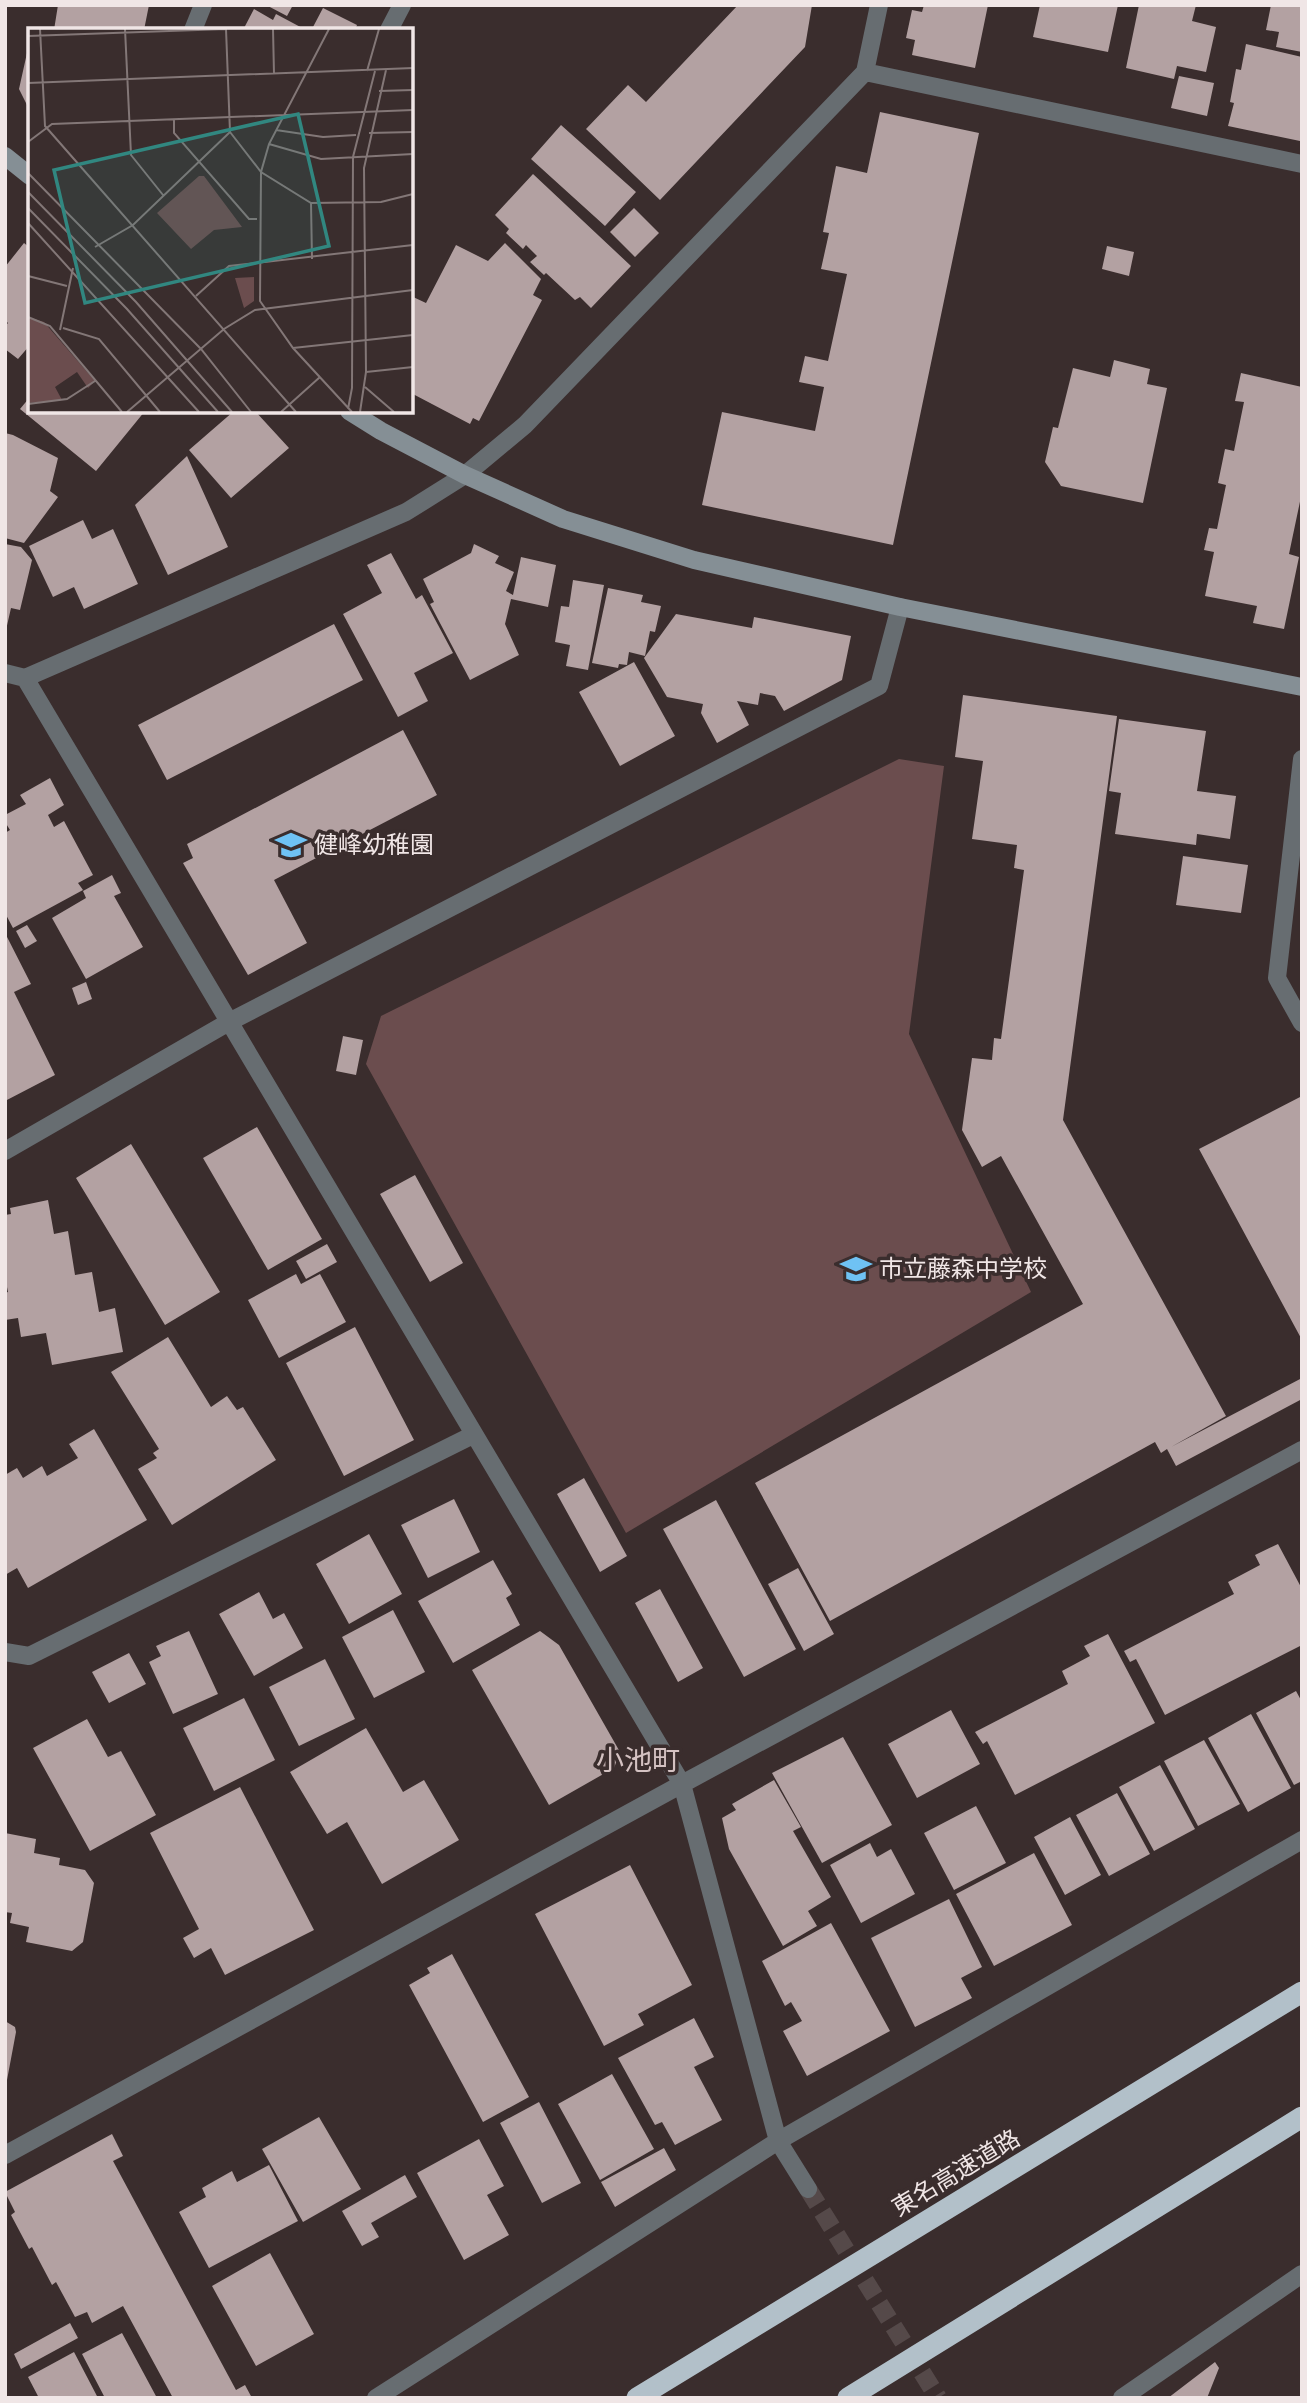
<svg xmlns="http://www.w3.org/2000/svg" width="1307" height="2403" viewBox="0 0 1307 2403" font-family="'DejaVu Sans','Noto Sans JP',sans-serif">
<rect width="100%" height="100%" fill="#3a2d2d"/>
<path fill="#6b4d4e" d="M 899,759 L 944,766 L 909,1034 L 1031,1292 L 626,1533 L 366,1064 L 381,1016 Z"/>
<path fill="#b3a1a2" d="M 58,5 L 149,5 L 144,30 L 54,30 Z
M 266,5 L 293,5 L 287,16 Z
M 738,5 L 812,5 L 805,47 L 660,200 L 586,129 L 628,85 L 646,102 Z
M 924,5 L 988,5 L 975,68 L 912,55 L 915,40 L 906,38 L 912,10 L 922,12 Z
M 1040,5 L 1118,5 L 1108,52 L 1033,37 Z
M 1139,5 L 1196,5 L 1192,21 L 1216,27 L 1206,72 L 1177,66 L 1174,79 L 1126,68 Z
M 1271,5 L 1302,5 L 1302,52 L 1276,47 L 1279,32 L 1266,30 Z
M 323,8 L 357,25 L 355,30 L 318,30 L 313,27 Z
M 254,9 L 273,20 L 276,14 L 306,30 L 243,30 Z
M 29,44 L 30,45 L 30,111 L 19,89 Z
M 1246,44 L 1302,57 L 1302,132 L 1300,141 L 1228,126 L 1234,103 L 1230,102 L 1236,69 L 1241,70 Z
M 1179,76 L 1214,83 L 1207,116 L 1171,108 Z
M 880,112 L 979,133 L 893,545 L 702,505 L 722,412 L 815,431 L 824,387 L 799,382 L 805,356 L 828,361 L 847,274 L 821,269 L 829,233 L 823,232 L 836,166 L 867,173 Z
M 561,125 L 636,192 L 605,226 L 531,159 Z
M 533,174 L 631,266 L 591,308 L 580,297 L 575,300 L 546,273 L 544,275 L 530,262 L 537,256 L 526,245 L 523,249 L 506,233 L 509,229 L 495,215 Z
M 634,208 L 659,233 L 635,257 L 610,232 Z
M 24,243 L 30,248 L 30,345 L 18,359 L 5,349 L 5,326 L 8,323 L 5,320 L 5,267 Z
M 505,243 L 541,279 L 533,295 L 542,300 L 479,421 L 473,418 L 470,424 L 411,393 L 411,296 L 426,303 L 456,245 L 488,261 Z
M 1107,246 L 1134,252 L 1129,276 L 1102,269 Z
M 1114,360 L 1150,369 L 1147,384 L 1167,388 L 1143,503 L 1061,486 L 1045,462 L 1053,427 L 1058,428 L 1073,368 L 1110,377 Z
M 1241,373 L 1302,387 L 1302,492 L 1289,554 L 1299,557 L 1284,629 L 1253,623 L 1257,606 L 1205,596 L 1214,552 L 1204,550 L 1209,528 L 1217,529 L 1226,485 L 1218,483 L 1225,449 L 1234,451 L 1244,402 L 1235,401 Z
M 30,397 L 30,411 L 145,411 L 96,471 L 20,409 Z
M 234,411 L 255,411 L 289,448 L 231,498 L 189,450 Z
M 5,433 L 13,435 L 58,458 L 50,491 L 58,497 L 24,543 L 5,538 Z
M 187,456 L 228,547 L 168,575 L 135,505 Z
M 83,520 L 92,539 L 113,529 L 138,584 L 84,609 L 74,587 L 53,597 L 29,546 Z
M 5,544 L 21,547 L 32,560 L 20,610 L 11,608 L 6,630 Z
M 474,544 L 499,556 L 495,563 L 514,572 L 506,591 L 513,595 L 521,557 L 556,565 L 548,607 L 511,599 L 505,624 L 519,655 L 470,680 L 430,604 L 434,602 L 423,579 L 471,553 Z
M 391,553 L 416,599 L 422,595 L 453,653 L 414,673 L 428,701 L 398,717 L 343,614 L 382,593 L 367,565 Z
M 573,580 L 604,585 L 588,670 L 566,666 L 570,645 L 555,642 L 561,606 L 569,607 Z
M 608,588 L 643,595 L 641,602 L 661,606 L 655,632 L 650,631 L 645,656 L 629,652 L 627,665 L 619,664 L 618,668 L 592,663 Z
M 676,614 L 752,628 L 754,617 L 851,636 L 842,680 L 784,711 L 775,696 L 760,693 L 758,705 L 737,701 L 749,725 L 717,743 L 701,713 L 703,704 L 667,697 L 644,658 Z
M 334,624 L 363,680 L 167,780 L 138,725 Z
M 634,662 L 675,736 L 620,766 L 579,692 Z
M 963,695 L 1117,716 L 1063,1120 L 1226,1416 L 1171,1447 L 1302,1378 L 1302,1399 L 1176,1466 L 1167,1449 L 1161,1453 L 1155,1442 L 830,1621 L 755,1483 L 1083,1304 L 1001,1156 L 982,1167 L 962,1130 L 972,1058 L 992,1060 L 994,1038 L 1001,1039 L 1024,870 L 1014,868 L 1017,845 L 972,839 L 983,761 L 955,757 Z
M 1119,719 L 1206,731 L 1197,791 L 1236,796 L 1230,839 L 1197,834 L 1196,845 L 1115,834 L 1121,793 L 1109,791 Z
M 403,730 L 437,795 L 274,880 L 307,943 L 248,975 L 183,863 L 193,858 L 187,844 Z
M 50,778 L 64,805 L 48,815 L 54,827 L 64,821 L 93,875 L 78,883 L 83,890 L 13,928 L 5,913 L 5,833 L 10,830 L 5,822 L 5,815 L 26,804 L 20,795 Z
M 1183,856 L 1248,865 L 1241,913 L 1176,905 Z
M 112,875 L 121,893 L 114,896 L 143,947 L 86,979 L 52,918 L 86,898 L 83,891 Z
M 27,925 L 37,941 L 25,948 L 16,931 Z
M 5,933 L 31,984 L 14,992 L 55,1075 L 5,1101 Z
M 86,982 L 92,999 L 78,1005 L 72,988 Z
M 343,1036 L 363,1040 L 356,1075 L 336,1071 Z
M 1302,1096 L 1302,1340 L 1199,1149 Z
M 257,1127 L 322,1239 L 268,1270 L 203,1158 Z
M 131,1144 L 220,1292 L 165,1325 L 76,1178 Z
M 415,1175 L 463,1263 L 430,1282 L 380,1194 Z
M 48,1200 L 54,1234 L 68,1231 L 75,1275 L 92,1272 L 99,1312 L 115,1308 L 123,1352 L 52,1365 L 46,1333 L 21,1337 L 18,1318 L 5,1320 L 5,1293 L 8,1292 L 5,1277 L 5,1215 L 11,1214 L 10,1208 Z
M 327,1244 L 337,1262 L 306,1279 L 296,1261 Z
M 296,1274 L 301,1284 L 320,1274 L 346,1322 L 279,1358 L 248,1300 Z
M 355,1327 L 414,1440 L 344,1476 L 286,1363 Z
M 168,1337 L 211,1407 L 227,1396 L 237,1410 L 243,1407 L 276,1460 L 172,1525 L 138,1469 L 157,1458 L 153,1453 L 159,1449 L 111,1372 Z
M 94,1429 L 147,1520 L 28,1588 L 17,1568 L 5,1575 L 5,1475 L 17,1468 L 23,1478 L 42,1466 L 47,1476 L 78,1458 L 69,1444 Z
M 584,1478 L 627,1556 L 600,1572 L 557,1494 Z
M 454,1499 L 480,1552 L 428,1578 L 401,1525 Z
M 716,1500 L 796,1649 L 744,1677 L 663,1529 Z
M 369,1534 L 402,1594 L 349,1624 L 316,1564 Z
M 1278,1544 L 1302,1589 L 1302,1645 L 1165,1715 L 1136,1659 L 1130,1662 L 1124,1651 L 1234,1594 L 1228,1582 L 1260,1565 L 1255,1555 Z
M 493,1560 L 512,1594 L 506,1598 L 520,1625 L 453,1663 L 418,1601 Z
M 798,1568 L 834,1634 L 804,1651 L 768,1584 Z
M 660,1589 L 703,1668 L 678,1682 L 635,1603 Z
M 259,1592 L 273,1619 L 284,1613 L 303,1648 L 254,1676 L 219,1614 Z
M 393,1610 L 425,1672 L 374,1698 L 342,1637 Z
M 189,1631 L 218,1694 L 173,1714 L 149,1662 L 161,1656 L 156,1646 Z
M 540,1631 L 559,1645 L 620,1752 L 614,1768 L 549,1805 L 472,1670 Z
M 1108,1634 L 1155,1723 L 1015,1795 L 987,1741 L 983,1744 L 975,1732 L 1068,1684 L 1062,1671 L 1090,1656 L 1084,1646 Z
M 129,1653 L 146,1684 L 109,1703 L 92,1672 Z
M 325,1659 L 355,1719 L 299,1746 L 269,1687 Z
M 1296,1691 L 1302,1702 L 1302,1781 L 1294,1785 L 1256,1713 Z
M 244,1698 L 275,1760 L 214,1791 L 183,1728 Z
M 951,1710 L 980,1764 L 917,1798 L 888,1744 Z
M 1251,1714 L 1291,1788 L 1248,1812 L 1208,1738 Z
M 87,1719 L 108,1757 L 121,1751 L 156,1815 L 90,1851 L 33,1748 Z
M 366,1728 L 403,1792 L 424,1780 L 459,1840 L 382,1884 L 347,1822 L 327,1834 L 290,1772 Z
M 843,1737 L 892,1825 L 822,1863 L 772,1773 Z
M 1204,1740 L 1240,1804 L 1198,1826 L 1164,1761 Z
M 1160,1765 L 1195,1829 L 1154,1851 L 1119,1787 Z
M 774,1780 L 801,1827 L 793,1831 L 831,1897 L 808,1911 L 817,1926 L 783,1946 L 729,1849 L 722,1818 L 736,1810 L 732,1804 Z
M 240,1787 L 314,1930 L 225,1975 L 211,1948 L 194,1958 L 183,1938 L 199,1929 L 150,1833 Z
M 1117,1793 L 1150,1854 L 1109,1876 L 1076,1815 Z
M 976,1806 L 1006,1863 L 954,1890 L 924,1833 Z
M 1070,1817 L 1101,1875 L 1065,1895 L 1034,1837 Z
M 5,1833 L 36,1839 L 34,1853 L 60,1858 L 59,1865 L 85,1870 L 94,1883 L 83,1942 L 72,1951 L 26,1942 L 29,1927 L 10,1923 L 12,1913 L 5,1912 Z
M 870,1843 L 877,1857 L 891,1849 L 915,1894 L 861,1923 L 830,1865 Z
M 1034,1853 L 1072,1925 L 994,1966 L 956,1894 Z
M 630,1865 L 692,1985 L 638,2014 L 644,2025 L 604,2046 L 535,1914 Z
M 949,1899 L 982,1967 L 961,1978 L 972,1998 L 915,2027 L 871,1938 Z
M 831,1923 L 890,2031 L 807,2076 L 783,2031 L 802,2021 L 791,2002 L 785,2006 L 762,1961 Z
M 452,1954 L 529,2097 L 483,2122 L 409,1985 L 430,1973 L 427,1968 Z
M 694,2018 L 714,2057 L 694,2067 L 722,2120 L 675,2145 L 662,2122 L 655,2125 L 618,2058 Z
M 5,2021 L 15,2027 L 16,2032 L 7,2080 Z
M 612,2074 L 654,2149 L 600,2180 L 558,2104 Z
M 539,2102 L 581,2183 L 542,2203 L 500,2123 Z
M 319,2117 L 361,2189 L 303,2222 L 262,2149 Z
M 112,2134 L 123,2156 L 113,2161 L 236,2390 L 245,2385 L 252,2398 L 173,2398 L 123,2306 L 92,2323 L 87,2312 L 75,2317 L 56,2282 L 52,2285 L 32,2247 L 29,2249 L 11,2215 L 15,2212 L 5,2192 Z
M 479,2139 L 504,2186 L 487,2195 L 509,2235 L 464,2260 L 417,2173 Z
M 664,2148 L 676,2170 L 615,2207 L 601,2182 Z
M 269,2165 L 298,2221 L 209,2268 L 179,2212 L 206,2197 L 202,2188 L 232,2171 L 237,2182 Z
M 405,2175 L 417,2197 L 371,2223 L 379,2237 L 362,2246 L 342,2211 Z
M 270,2253 L 314,2334 L 256,2366 L 212,2286 Z
M 70,2323 L 78,2338 L 21,2369 L 14,2354 Z
M 122,2333 L 157,2398 L 105,2398 L 82,2354 Z
M 74,2352 L 98,2398 L 39,2398 L 28,2377 Z
M 1215,2362 L 1219,2368 L 1207,2398 L 1168,2398 Z"/>
<g fill="none" stroke-linecap="round" stroke-linejoin="round">
<path stroke="#554949" stroke-width="18" stroke-dasharray="18 9" stroke-linecap="butt" d="M 808,2189 L 938,2398"/>
<path stroke="#676d71" stroke-width="18" d="M 193,30 L 203,5
M 389,30 L 402,5
M 865,72 L 1302,164
M 5,673 L 25,678 L 406,512 L 465,475 L 525,425 L 865,72 L 879,5
M 25,678 L 682,1784 L 778,2141 L 808,2189
M 1302,759 L 1277,978 L 1302,1023
M 5,1151 L 229,1022 L 879,686 L 900,607
M 5,1652 L 29,1656 L 473,1435
M 5,2155 L 682,1784 L 1302,1450
M 376,2398 L 778,2141 L 1302,1840
M 1122,2398 L 1302,2274"/>
<path stroke="#858f95" stroke-width="18" d="M 5,156 L 30,176
M 349,411 L 381,431 L 465,475 L 563,519 L 694,560 L 900,607 L 1302,687"/>
<path stroke="#b2c0c9" stroke-width="21" d="M 637,2398 L 1302,1992
M 848,2398 L 1302,2117"/>
</g>
<defs>
<symbol id="school-bare" viewBox="-9 -9 18 18"><path d="M0-5L7-2L0 1L-7-2ZM-4 1L0 2.5L4 1V4Q0 6-4 4Z" fill="#6fc2f4" stroke="#3a2d2d" stroke-width="2.5" paint-order="stroke"/></symbol>
</defs>
<g fill-rule="evenodd">
<use href="#school-bare" x="269" y="823" width="44" height="44"/>
<use href="#school-bare" x="834" y="1247" width="44" height="44"/>
</g>
<g text-anchor="middle" stroke-width="7" stroke-linejoin="round" paint-order="stroke">
<g font-size="24" fill="#f0e6e6" stroke="#3a2d2d" text-anchor="start">
<text x="314" y="853">健峰幼稚園</text>
<text x="879" y="1277">市立藤森中学校</text>
</g>
<g font-size="24" fill="#f0e6e6" stroke="#3a2d2d">
<text transform="translate(956 2173) rotate(-31)" y="8">東名高速道路</text>
</g>
<g font-size="28" fill="#d4c2c2" stroke="#3a2d2d">
<text x="638" y="1770">小池町</text>
</g>
</g>
<g transform="translate(28 28)">
<rect width="385" height="385" fill="#3a2d2d"/>
<path d="M 171,148 L 176,148 L 214,199 L 186,202 L 163,221 L 129,185 ZM 226,249 L 226,273 L 216,280 L 207,250 ZM 0,289 L 16,294 L 67,353 L 60,360 L 49,344 L 27,359 L 34,372 L 0,375 Z" fill="#6b4d4e"/>
<path fill="none" stroke="#837777" stroke-width="2" d="M 12,1 L 17,98 L 268,384M 97,1 L 103,127 L 135,167M 198,1 L 202,104 L 233,144 L 283,175 L 353,174 L 385,166M 245,1 L 246,46M 301,1 L 241,116 L 233,144 L 232,273 L 265,320 L 324,384M 0,8 L 198,1M 339,43 L 351,1M 0,55 L 385,40M 351,63 L 385,62M 146,92 L 146,105 L 221,191 L 229,191M 248,102 L 295,109 L 328,107M 341,105 L 385,104M 0,114 L 24,96 L 385,82M 241,116 L 293,131 L 385,126M 0,145 L 173,321 L 223,384M 0,164 L 108,274 L 204,384M 283,175 L 284,231M 0,180 L 99,281 L 190,384M 0,195 L 171,384M 67,219 L 105,197 L 202,104M 0,248 L 39,258M 168,268 L 201,238 L 385,217M 0,289 L 22,298 L 94,384M 35,300 L 71,311 L 132,384M 32,302 L 45,240M 265,320 L 385,307M 338,344 L 385,339M 337,359 L 366,384M 0,376 L 39,371 L 67,353M 320,381 L 324,360 L 325,129 L 347,43M 99,384 L 196,301 L 227,282 L 385,262M 253,384 L 292,349M 332,384 L 338,344 L 336,140 L 358,42"/>
<path fill="#318780" fill-opacity="0.15" stroke="#318780" stroke-width="3.5" d="M 270,86 L 301,218 L 57,275 L 26,142 Z"/>
<rect width="385" height="385" fill="none" stroke="#f0e6e6" stroke-width="3.5"/>
</g>
<rect width="1307" height="2403" fill="none" stroke="#f0e6e6" stroke-width="14"/>
</svg>
